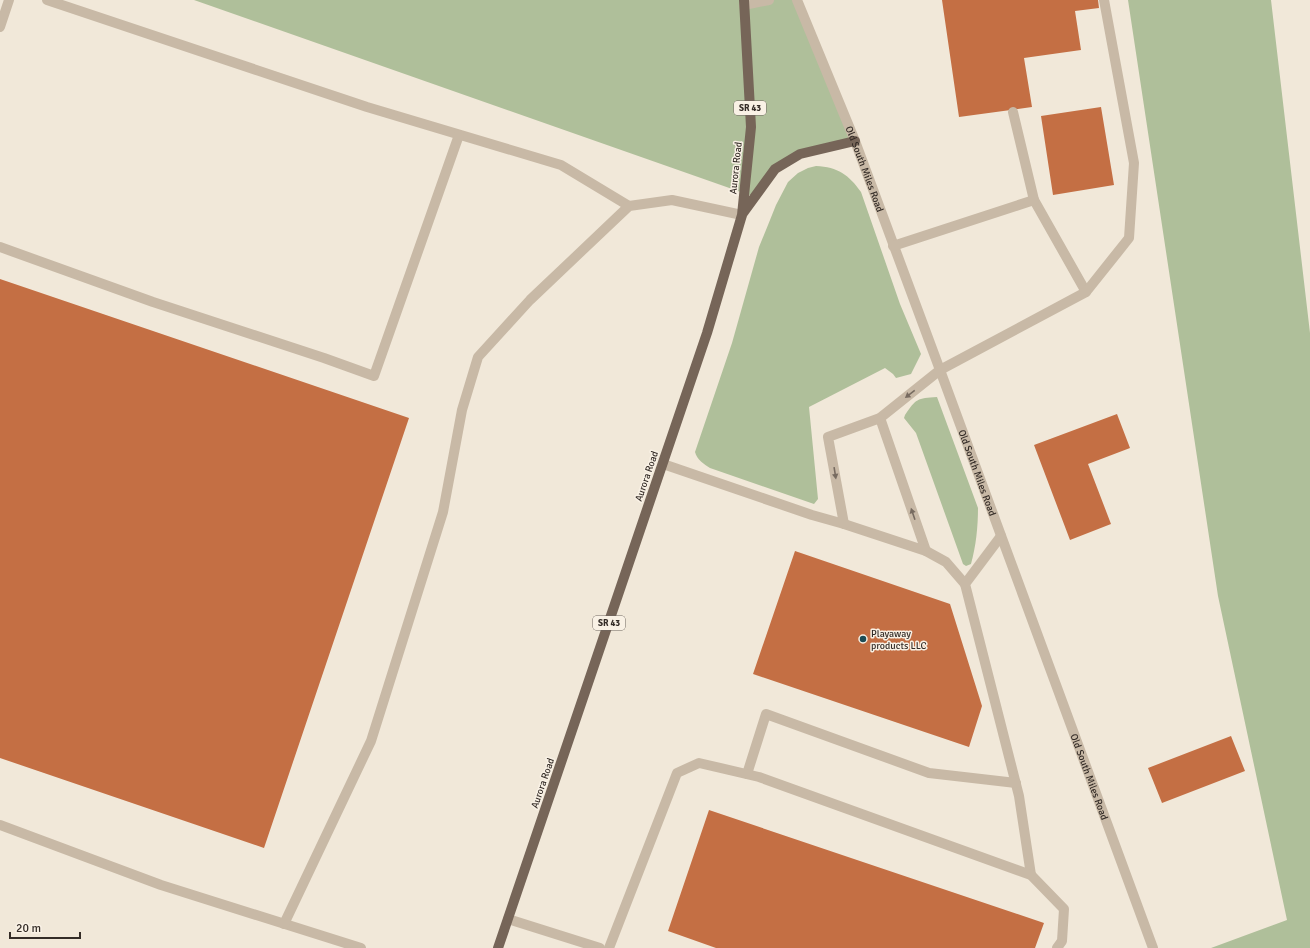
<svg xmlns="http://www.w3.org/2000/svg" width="1310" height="948" viewBox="0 0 1310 948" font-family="Signika,sans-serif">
<rect width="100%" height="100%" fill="#f1e8d9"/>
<path fill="#afbf9a" d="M 194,0 L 797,0 L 855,141 L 800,154 L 775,169 L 755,197 Z
M 1128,0 L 1271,0 L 1310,333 L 1310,948 L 1211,948 L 1287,920 L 1218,596 Z
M 816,166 C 838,167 849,175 861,192 L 900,304 L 921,354 L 911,374 L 896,378 L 893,374 L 885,368 L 809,407 L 818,499 L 814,504 L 710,468 C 704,464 697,460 695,452 L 732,343 L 759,247 L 768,225 L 776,205 L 788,182 L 798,173 L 808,168 Z
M 937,397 L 978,508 C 978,527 976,546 971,564 L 966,566 L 963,564 L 916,433 L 904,418 L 905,415 C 916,399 917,398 937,397 Z"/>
<path fill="#c46f44" d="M 942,0 L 1098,0 L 1099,8 L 1075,11 L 1081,50 L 1024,58 L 1032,107 L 959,117 Z
M 1101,107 L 1114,185 L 1053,195 L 1041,116 Z
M 0,279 L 409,418 L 264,848 L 0,758 Z
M 1117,414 L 1130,448 L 1088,464 L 1111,524 L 1070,540 L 1034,445 Z
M 795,551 L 950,604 L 982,706 L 969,747 L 753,674 Z
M 1231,736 L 1245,771 L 1162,803 L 1148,768 Z
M 709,810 L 1044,923 L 1035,948 L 716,948 L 668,931 Z"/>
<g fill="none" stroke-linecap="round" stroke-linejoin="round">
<g stroke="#c8b9a6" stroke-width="10">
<path d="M 47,0 L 367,107 L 561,165 L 629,206"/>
<path id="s1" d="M 797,0 L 855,141 L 940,370 L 1153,948"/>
<path d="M 744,5 L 769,0"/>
<path d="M 0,27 L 9,0"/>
<path d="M 1034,200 L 1086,292"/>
<path d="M 893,246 L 1034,200 L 1013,112"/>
<path d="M 0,247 L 153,302 L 324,358 L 374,376 L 459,135"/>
<path d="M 880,418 L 926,551"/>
<path d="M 663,464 L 812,515 L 844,524 L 926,551 L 946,562 L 965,584"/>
<path d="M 844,524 L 828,437 L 880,418 L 940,370 L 1086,292 L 1129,238 L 1134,163 L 1104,0"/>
<path d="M 1001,536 L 965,584 L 1019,796 L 1031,875"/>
<path d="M 747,774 L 766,714 L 929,773 L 1016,783"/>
<path d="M 0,825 L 161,885 L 361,948"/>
<path d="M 508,919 L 600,948"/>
<path d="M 284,924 L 371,741 L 443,512 L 462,410 L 478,357 L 530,300 L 629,206 L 672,200 L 742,215"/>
<path d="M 609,948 L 677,773 L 699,763 L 759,777 L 1031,875 L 1064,909 L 1062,941 L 1057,948"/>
</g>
<path stroke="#766558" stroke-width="10" d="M 743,213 L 775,169 L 800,154 L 855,141
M 498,948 L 707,333 L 742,215 L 751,127 L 744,0"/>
</g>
<defs><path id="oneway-solid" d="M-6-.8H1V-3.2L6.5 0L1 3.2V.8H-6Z"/></defs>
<g fill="#776b60">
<use href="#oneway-solid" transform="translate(910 394) rotate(142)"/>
<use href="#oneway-solid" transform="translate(835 473) rotate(81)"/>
<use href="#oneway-solid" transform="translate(913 514) rotate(-109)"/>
</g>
<circle fill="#1d4c55" stroke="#f9f1e5" stroke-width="1.5" cx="863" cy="639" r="4"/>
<g text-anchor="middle" stroke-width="3" stroke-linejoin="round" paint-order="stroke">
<g fill="#f9f1e5" stroke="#6f6760" stroke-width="1">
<rect x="734" y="101" width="32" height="14" rx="3"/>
<rect x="593" y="616" width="32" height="14" rx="3"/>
</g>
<g font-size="9" font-weight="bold" fill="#342c27">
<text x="750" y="111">SR 43</text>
<text x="609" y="626">SR 43</text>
</g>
<g font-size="10" fill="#342c27" stroke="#f9f1e5">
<text transform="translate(735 168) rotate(-84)" y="4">Aurora Road</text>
<text dy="4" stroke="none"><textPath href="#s1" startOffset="182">Old South Miles Road</textPath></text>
<text dy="4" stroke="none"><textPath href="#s1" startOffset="506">Old South Miles Road</textPath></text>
<text transform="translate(646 476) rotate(-71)" y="4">Aurora Road</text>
<text dy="4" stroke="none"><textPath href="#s1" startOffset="830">Old South Miles Road</textPath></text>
<text transform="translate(542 783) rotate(-71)" y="4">Aurora Road</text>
</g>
<g font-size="10" fill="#342c27" stroke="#f9f1e5" text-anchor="start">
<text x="871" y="637">Playaway<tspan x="871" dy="12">products LLC</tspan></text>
</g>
</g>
<path d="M10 932v6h70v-6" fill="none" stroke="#342c27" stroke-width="2"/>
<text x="16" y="932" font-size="12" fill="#342c27" stroke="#f9f1e5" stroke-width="3" paint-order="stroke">20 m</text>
</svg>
